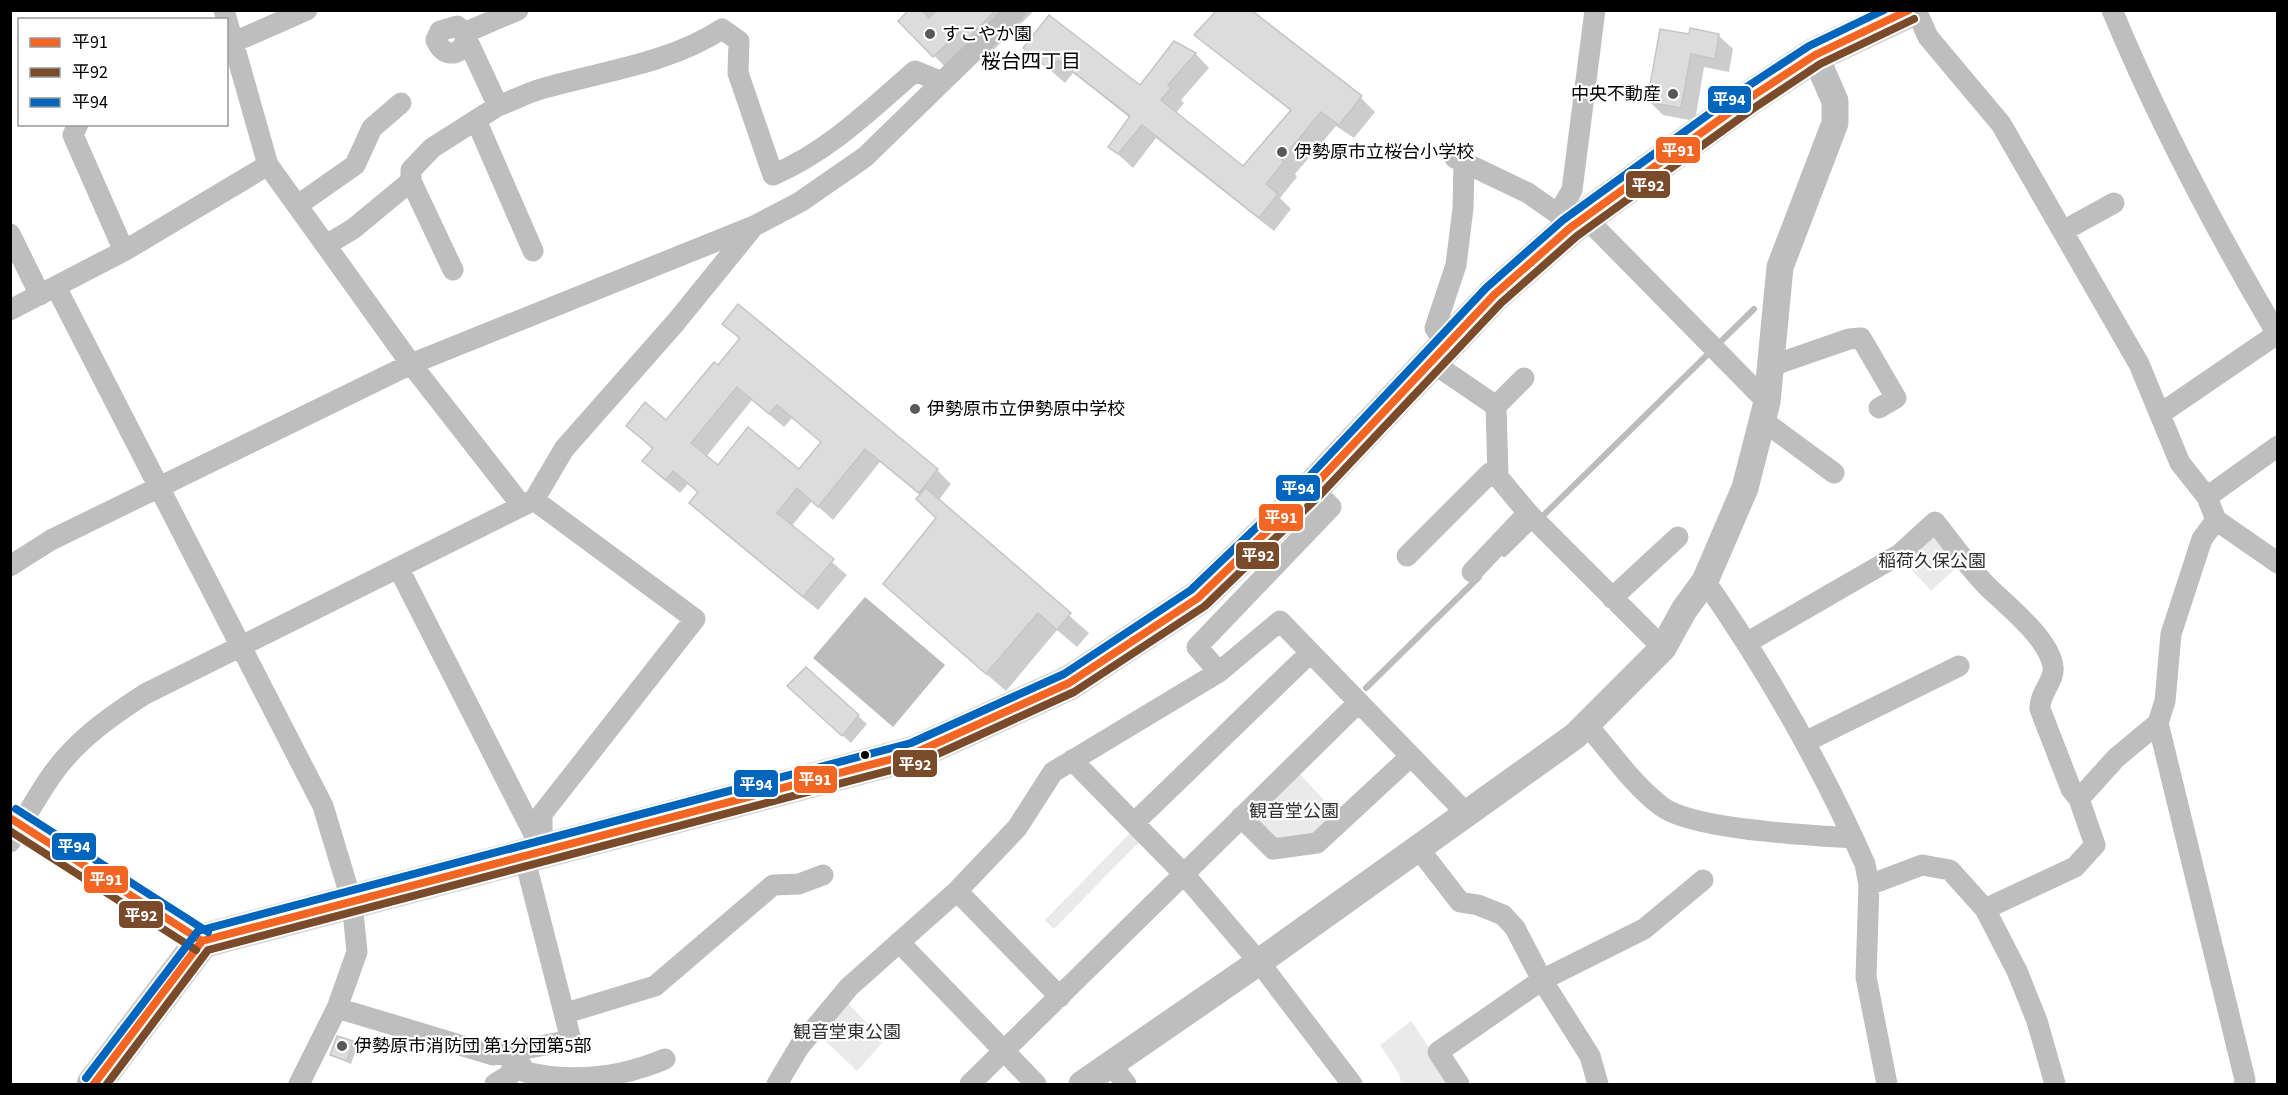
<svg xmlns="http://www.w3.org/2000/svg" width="2288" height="1095" viewBox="0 0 2288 1095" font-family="'Source Sans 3','Noto Sans JP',sans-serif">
<rect width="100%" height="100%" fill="#fff"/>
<path fill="#eaeaea" d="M 1934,533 L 1961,563 L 1931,591 L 1903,560 Z
M 1296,770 L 1338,815 L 1317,836 L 1274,843 L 1253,820 Z
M 1130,833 L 1139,842 L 1054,929 L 1045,920 Z
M 846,1001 L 884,1041 L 857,1071 L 818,1034 Z
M 1411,1021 L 1454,1084 L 1401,1084 L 1399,1074 L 1380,1045 Z"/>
<path fill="#bcbcbc" d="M 865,597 L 945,665 L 893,727 L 813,658 Z"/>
<path fill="#0003" fill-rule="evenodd" d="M 912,10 L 1035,10 L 986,57 L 980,50 L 953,75 L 901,21 Z
M 1249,10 L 1361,98 L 1375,112 L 1354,138 L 1336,126 L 1295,174 L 1297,177 L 1280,198 L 1291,209 L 1274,231 L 1156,138 L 1133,168 L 1110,147 L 1130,118 L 1073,73 L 1065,83 L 1025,48 L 1140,87 L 1174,43 L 1196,54 L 1209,68 L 1181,100 L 1184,103 L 1175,114 L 1243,168 L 1292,112 L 1196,35 Z
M 1718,35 L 1733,49 L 1729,72 L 1704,67 L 1695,121 L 1663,115 L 1649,101 L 1690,36 Z
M 724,324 L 937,470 L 951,484 L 938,501 L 1089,633 L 1077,647 L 1057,630 L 1006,691 L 904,603 L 885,584 L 937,519 L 921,496 L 880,462 L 833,520 L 812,501 L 791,527 L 847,575 L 818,610 L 705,517 L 691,503 L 699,494 L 688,484 L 680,493 L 658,475 L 644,461 L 653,450 L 628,426 L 666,422 L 740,340 ZM 752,400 L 784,427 L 792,418 L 822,443 L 799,472 L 718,467 L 706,457 Z
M 797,694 L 858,716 L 867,724 L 851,743 Z
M 352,1043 L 357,1047 L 351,1064 L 331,1055 Z"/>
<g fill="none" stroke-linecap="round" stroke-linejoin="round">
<path stroke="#bcbcbc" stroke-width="6" d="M 1504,554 L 1754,309
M 1366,688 L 1479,577"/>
</g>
<path fill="#dcdcdc" stroke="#c5c5c5" stroke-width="1.5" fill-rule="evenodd" d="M 909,10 L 922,10 L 929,18 L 937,10 L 996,10 L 967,39 L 960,32 L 933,57 L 898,21 Z
M 1217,10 L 1251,10 L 1362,96 L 1339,125 L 1321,112 L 1282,159 L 1284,162 L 1266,184 L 1278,194 L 1259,218 L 1142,125 L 1118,154 L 1108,147 L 1130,116 L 1058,60 L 1050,70 L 1023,48 L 1049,15 L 1140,85 L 1174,41 L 1196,53 L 1168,85 L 1171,88 L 1161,100 L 1243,166 L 1291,110 L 1194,35 Z
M 1690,28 L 1719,34 L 1715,59 L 1691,54 L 1681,108 L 1647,102 L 1660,29 L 1689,34 Z
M 738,304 L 938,469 L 919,493 L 865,449 L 818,507 L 797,488 L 777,513 L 834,559 L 803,597 L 689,503 L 698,492 L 673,471 L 666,480 L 642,461 L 653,448 L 626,426 L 645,402 L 666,420 L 714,362 L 718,365 L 740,338 L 722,324 ZM 737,387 L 769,414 L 777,405 L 821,442 L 799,469 L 748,427 L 718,465 L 691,443 Z
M 926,488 L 1071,613 L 1057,630 L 1038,613 L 986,674 L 883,584 L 936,518 L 916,499 Z
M 806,667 L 859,715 L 842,736 L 787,686 Z
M 337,1036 L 353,1041 L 347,1061 L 330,1055 Z"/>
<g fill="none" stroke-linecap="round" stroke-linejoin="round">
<defs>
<path id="primary" d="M 94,1084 L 202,941 L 915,753 L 1069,683 L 1198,598 L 1312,488 L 1494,295 L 1570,228 L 1748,99 L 1815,55 L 1910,10"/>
</defs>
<use href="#primary" stroke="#dbdbdb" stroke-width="35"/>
<path stroke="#bebebe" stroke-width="21" d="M 224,10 L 268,165 L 411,364 L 522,506
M 1916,10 L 1928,37 L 2001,124 L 2139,364 L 2180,463 L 2207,497 L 2216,520 L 2278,563
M 2112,10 C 2159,123 2215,229 2277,334 L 2160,414
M 464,33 L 518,10
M 234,42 L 307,10
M 498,106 C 512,101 527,93 541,89 C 603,71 668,64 722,29 L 739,41 L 738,73 L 773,175 C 829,151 870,110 915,71 L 942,82
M 476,120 L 533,251
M 78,124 L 73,135 L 124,251
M 1455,158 L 1528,193 L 1558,214
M 411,181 L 453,270
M 298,205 L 355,165 L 372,128 L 401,103
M 1585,217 L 1767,402
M 1570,228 L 1558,214 L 1572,190 L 1595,10
M 2063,231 L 2114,203
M 10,234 L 40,295
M 326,245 L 353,229 L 411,181 L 411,170 L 432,148 L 498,106 L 464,33 L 457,26 L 440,31 L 436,40 C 443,56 457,58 466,42 L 464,33
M 56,287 L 323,806 L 352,902 L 357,952 L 337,1008 L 299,1084
M 10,310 L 124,251 L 268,165
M 1445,344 L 1435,328 L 1456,265 L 1463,208 L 1464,163
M 1430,361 L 1496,406 L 1498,477 L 1528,513 L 1663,648
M 1771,366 L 1849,339 L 1861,338 L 1896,398 L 1879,408
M 1496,406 L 1524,378
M 1762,420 L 1834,473
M 2207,497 L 2278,446
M 534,500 L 695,619 L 542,814 L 542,852
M 1407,556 L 1490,473 L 1498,471
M 10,566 L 51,540 L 411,364 L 754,226 L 800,202 L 865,157 L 1016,10
M 399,569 L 539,844
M 1472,572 L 1528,513
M 1705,581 C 1767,670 1821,765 1865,864 L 1869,885 L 1866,977 L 1887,1084
M 1612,598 L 1678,537
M 1748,642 L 1900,554 L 1935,522 C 1952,543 1968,567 1987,586 C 2006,605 2050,639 2053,667 C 2055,681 2039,693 2040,709 L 2071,789 L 2079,799
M 1219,672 L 1197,647 L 1331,507 L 1312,488
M 2158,723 L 2245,1080 L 2244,1084
M 1587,725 C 1610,751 1632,784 1661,806 C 1692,830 1810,835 1853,838
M 1805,742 L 1959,666
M 1072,760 L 1183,873 L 1259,962 L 1352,1084
M 1241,817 L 1273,849 L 1317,843 L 1411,756
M 1134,823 L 1310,653
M 10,842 C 25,819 38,794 54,772 C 78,739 111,716 145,694 L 534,500 L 564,449 L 676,322 L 754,226
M 1419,849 L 1460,902 L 1478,905 L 1503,915 L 1515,928 L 1542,980 L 1590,1056 L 1598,1084
M 1869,885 L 1922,865 L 1950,870 L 1985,909 L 2075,867 L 2095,845 L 2079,799 L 2116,758 L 2158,723 L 2165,701 L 2171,634 L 2202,539 L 2216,520
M 957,891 L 1060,997
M 1985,909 L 2017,971 L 2037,1021 L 2055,1084
M 899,942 L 1036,1084
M 337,1008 L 493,1055 L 571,1040 L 524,856
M 566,1013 L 655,986 L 773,885 L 799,884 L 823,875
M 514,1052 L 525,1072 C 573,1083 620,1078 665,1059
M 1111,1064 L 1126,1084
M 495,1084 L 511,1074 L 514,1052
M 777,1084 L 799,1047 L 849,987 L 957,891 L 1017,828 L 1053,772 L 1219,672 L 1280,621 L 1467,814
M 970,1084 L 1358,703
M 1459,1084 L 1438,1052 L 1542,980 L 1644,929 L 1703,880"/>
<path stroke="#bebebe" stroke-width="27" d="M 10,818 L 202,941
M 1082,1084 L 1259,962 L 1575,736 L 1663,648 L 1684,610 L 1705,581 L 1745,488 L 1767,402 L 1780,267 L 1835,123 L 1835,101 L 1815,55"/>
<use href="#primary" stroke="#bdbdbd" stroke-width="33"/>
<defs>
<path id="bus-1" d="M 10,818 L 202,941
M 94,1084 L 202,941 L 915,753 L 1069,683 L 1198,598 L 1312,488 L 1494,295 L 1570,228 L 1748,99 L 1815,55 L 1909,10"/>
<path id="bus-2" d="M 10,831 L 196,950
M 107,1084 L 208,950 L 918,763 L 1074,692 L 1205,606 L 1320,495 L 1501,303 L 1577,236 L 1754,108 L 1820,64 L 1914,19"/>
<path id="bus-3" d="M 16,809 L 208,932
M 86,1078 L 198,931 L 911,743 L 1064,674 L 1191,590 L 1305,481 L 1486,288 L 1563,220 L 1742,90 L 1809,46 L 1884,10"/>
</defs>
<use href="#bus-1" stroke="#fff" stroke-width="12"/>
<use href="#bus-2" stroke="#fff" stroke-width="12"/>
<use href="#bus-3" stroke="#fff" stroke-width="12"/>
<use href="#bus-1" stroke="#f26522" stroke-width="8"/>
<use href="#bus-2" stroke="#7a4b2a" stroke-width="8"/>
<use href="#bus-3" stroke="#0065bd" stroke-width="8"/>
</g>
<g fill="#595959" stroke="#fff" stroke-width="2">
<circle cx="930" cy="34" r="6"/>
<circle cx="1673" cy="94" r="6"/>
<circle cx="1282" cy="152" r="6"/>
<circle cx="915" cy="409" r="6"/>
<circle cx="342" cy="1046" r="6"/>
</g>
<circle fill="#000" stroke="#fff" stroke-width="2" cx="865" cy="755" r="5"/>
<g text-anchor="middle" stroke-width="4.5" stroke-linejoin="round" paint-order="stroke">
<g font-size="18" fill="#000" stroke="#fff" text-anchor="start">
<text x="942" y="40">すこやか園</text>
<text x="1661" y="100" text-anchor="end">中央不動産</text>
<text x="1294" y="158">伊勢原市立桜台小学校</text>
<text x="927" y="415">伊勢原市立伊勢原中学校</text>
<text x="354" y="1052">伊勢原市消防団 第1分団第5部</text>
</g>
<g font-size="18" fill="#2f2f2f" stroke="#fff">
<text x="1932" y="567">稲荷久保公園</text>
<text x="1294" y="817">観音堂公園</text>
<text x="847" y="1038">観音堂東公園</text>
</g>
<g font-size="20" fill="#000" stroke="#fff">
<text x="1031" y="68">桜台四丁目</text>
</g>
</g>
<g stroke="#fff" stroke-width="2">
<rect x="1707" y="85" width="45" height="29" rx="6" fill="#0065bd"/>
<rect x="1655" y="136" width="46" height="28" rx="6" fill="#f26522"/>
<rect x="1625" y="170" width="46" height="29" rx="6" fill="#7a4b2a"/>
<rect x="1275" y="474" width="46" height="28" rx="6" fill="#0065bd"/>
<rect x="1258" y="503" width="46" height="29" rx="6" fill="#f26522"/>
<rect x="1235" y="541" width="45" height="29" rx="6" fill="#7a4b2a"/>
<rect x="892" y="749" width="46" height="29" rx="6" fill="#7a4b2a"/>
<rect x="793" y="765" width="45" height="29" rx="6" fill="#f26522"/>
<rect x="733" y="769" width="46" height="29" rx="6" fill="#0065bd"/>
<rect x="51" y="832" width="46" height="29" rx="6" fill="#0065bd"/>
<rect x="83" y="865" width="46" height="29" rx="6" fill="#f26522"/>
<rect x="118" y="900" width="46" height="29" rx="6" fill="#7a4b2a"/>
</g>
<g font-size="16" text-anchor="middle" font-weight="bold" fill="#fff">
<text x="1729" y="105">平94</text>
<text x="1678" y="156">平91</text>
<text x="1648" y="191">平92</text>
<text x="1298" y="494">平94</text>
<text x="1281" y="523">平91</text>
<text x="1258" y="561">平92</text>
<text x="915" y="770">平92</text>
<text x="815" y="785">平91</text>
<text x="756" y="790">平94</text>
<text x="74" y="852">平94</text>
<text x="106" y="885">平91</text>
<text x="141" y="921">平92</text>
</g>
<rect width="2288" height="1095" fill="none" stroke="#000000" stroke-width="24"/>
<rect x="18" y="18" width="210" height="108" fill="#ffffff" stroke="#999999" stroke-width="1.5"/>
<rect x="30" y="38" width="30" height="9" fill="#f26522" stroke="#999999" stroke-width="1.5"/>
<text x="72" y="48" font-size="18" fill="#000000">平91</text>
<rect x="30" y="68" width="30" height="9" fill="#7a4b2a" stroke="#999999" stroke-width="1.5"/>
<text x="72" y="78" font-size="18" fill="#000000">平92</text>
<rect x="30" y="98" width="30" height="9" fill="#0065bd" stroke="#999999" stroke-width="1.5"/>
<text x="72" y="108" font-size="18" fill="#000000">平94</text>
</svg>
